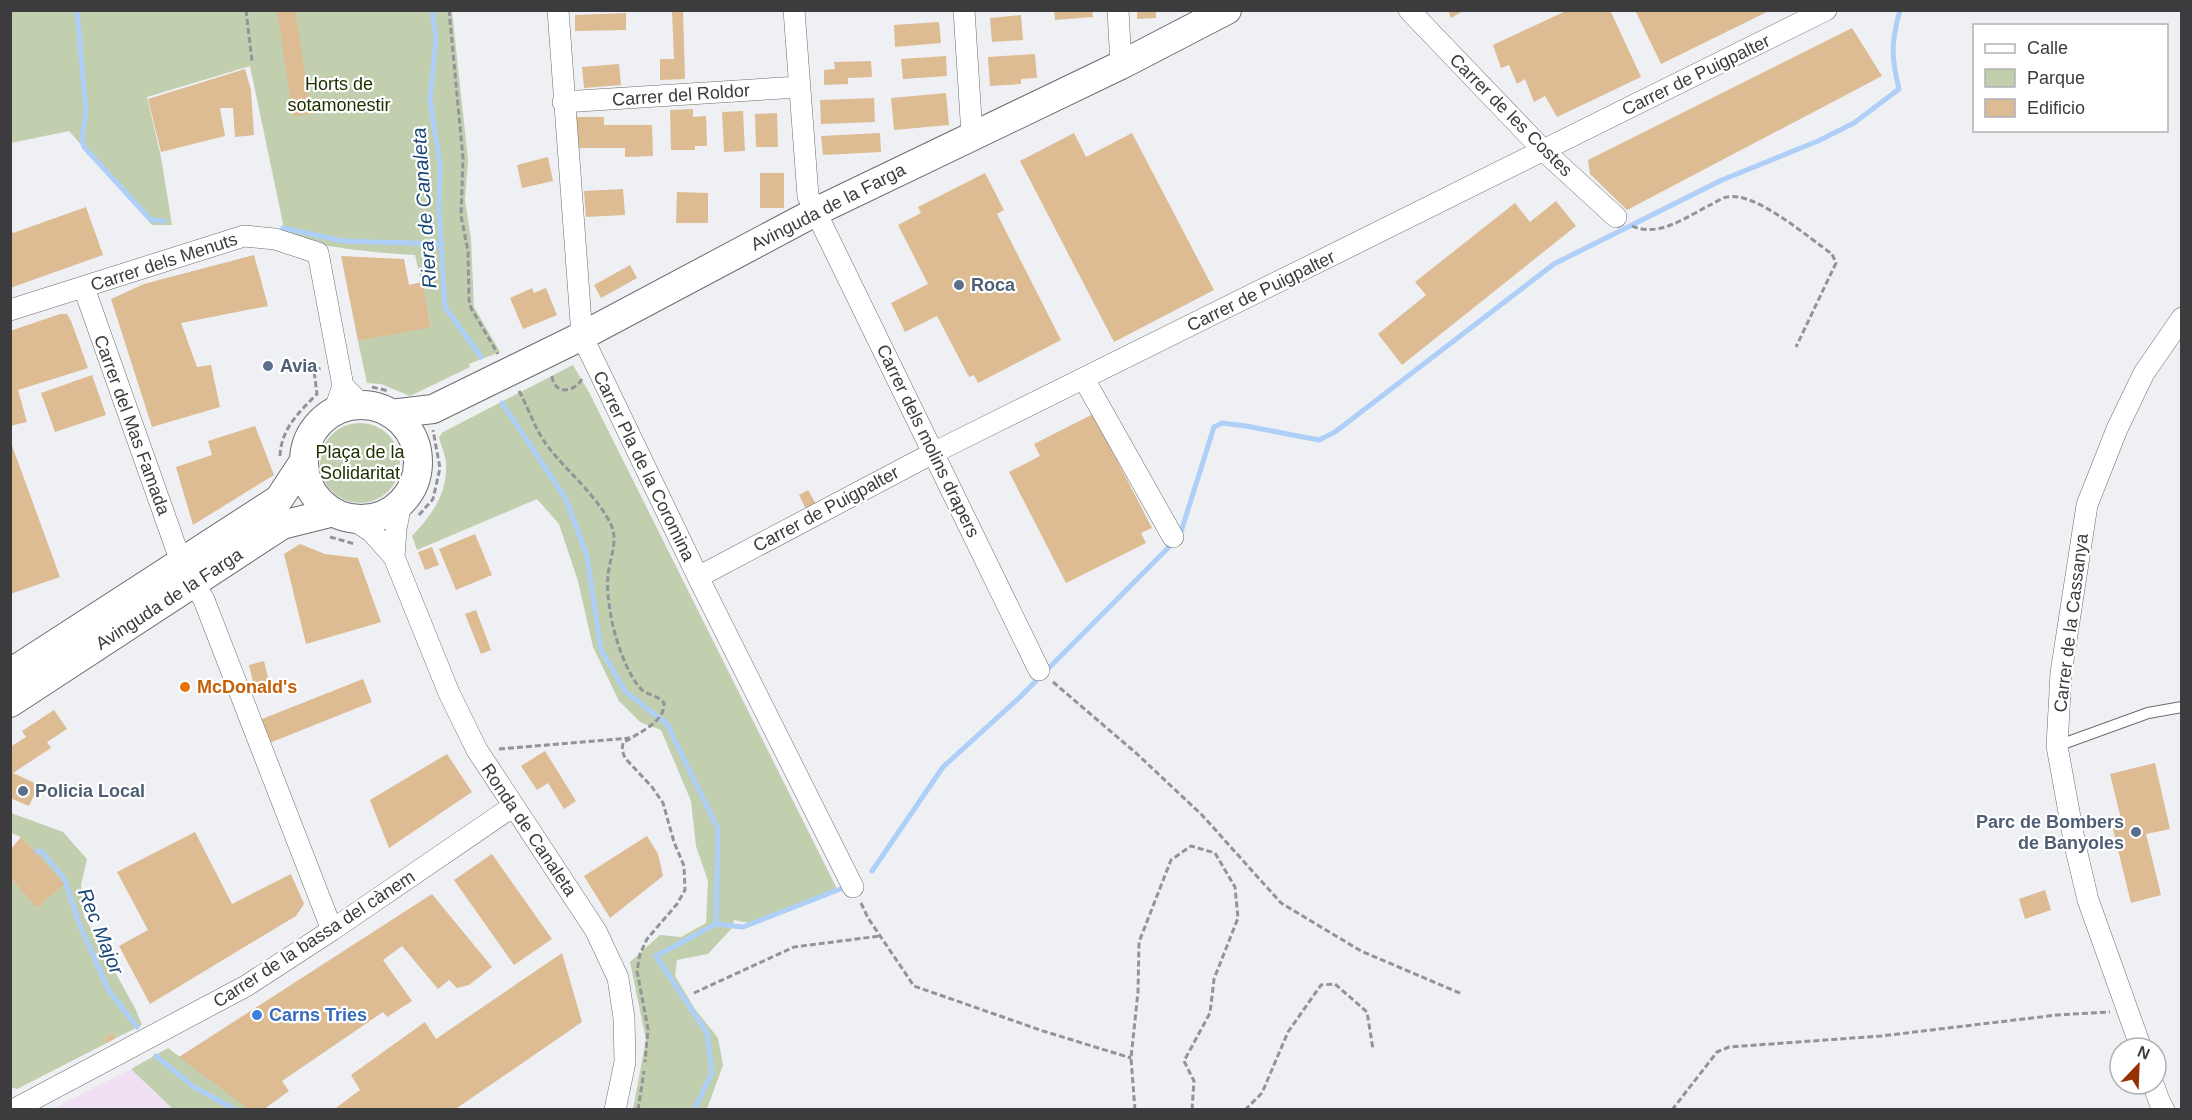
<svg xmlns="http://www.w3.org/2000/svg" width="2192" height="1120" viewBox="0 0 2192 1120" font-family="Helvetica,sans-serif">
<rect width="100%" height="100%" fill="#eff0f4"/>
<path fill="#efe0f3" d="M 131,1069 L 173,1109 L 50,1110 Z"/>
<path fill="#c1cfae" d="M 11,11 L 452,11 L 468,160 L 465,200 L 471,239 L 474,307 L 500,352 L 469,364 L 470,367 L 410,396 L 381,384 L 367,383 L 358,341 L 431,326 L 415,255 C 371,253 329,247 286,238 L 250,66 L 147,97 L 161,157 L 172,225 L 152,225 L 69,131 L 11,143 Z
M 573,365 L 590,394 L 838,891 L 749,923 L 734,920 L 732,928 L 708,954 L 677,960 L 675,976 L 695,1009 L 718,1038 L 723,1065 L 707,1109 L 633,1109 L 646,1040 L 630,962 L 660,935 L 681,937 L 706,923 L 708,881 L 696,846 L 691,801 L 661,730 L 640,722 L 619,701 L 593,647 L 578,581 L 559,524 L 537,499 L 417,550 L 412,536 C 431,516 447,495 446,465 C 446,456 441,446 439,437 L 443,432 Z
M320 463a40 40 0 1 1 80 0a40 40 0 1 1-80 0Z
M 11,813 L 63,832 L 87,859 L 81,885 L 84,916 L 136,1010 L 142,1025 L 116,1038 L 113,1033 L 104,1038 L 107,1043 L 17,1089 L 10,1087 L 10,878 L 37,908 L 63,884 L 21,837 L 11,833 Z
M 168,1048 L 250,1109 L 173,1109 L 131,1069 Z"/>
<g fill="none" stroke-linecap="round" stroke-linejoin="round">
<path stroke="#aecff7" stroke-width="5" d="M 77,10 L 86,112 L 82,140 L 84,147 L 151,220 L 164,221
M 432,10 L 436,38 L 430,100 L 440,164 L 439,211 L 445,307 L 481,357
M 283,228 L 343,241 L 442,244
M 502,403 L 566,499 L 587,556 L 601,650 L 626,692 L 667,724 L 718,829 L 716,924 L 656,956 L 707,1033 L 712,1073 L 694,1110
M 1180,535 L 1214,427 L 1222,423 L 1246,426 L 1319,440 L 1335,432 L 1554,264 L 1722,180 L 1818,141 L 1854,123 L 1899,89 C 1891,56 1891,43 1900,10
M 35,852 L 41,851 L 64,878 L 80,926 L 109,991 L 137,1027
M 872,871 L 943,767 L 1020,697 L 1174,542
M 716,924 L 743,927 L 843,888
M 156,1056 L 194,1087 L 236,1110"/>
</g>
<path fill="#ddbb93" d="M 277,10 L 295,10 L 312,114 L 293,116 Z
M 672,10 L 683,10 L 685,79 L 660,80 L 660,59 L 674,59 Z
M 1054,10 L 1092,10 L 1093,17 L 1055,20 Z
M 1137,10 L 1156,10 L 1156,18 L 1137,19 Z
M 1448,10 L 1465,10 L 1451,18 Z
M 1568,10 L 1610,10 L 1641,77 L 1557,117 L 1545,96 L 1534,102 L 1525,79 L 1517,84 L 1509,65 L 1501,68 L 1493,45 Z
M 1635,10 L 1771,10 L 1661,64 Z
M 626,13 L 626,30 L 575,31 L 575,15 Z
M 1021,15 L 1023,40 L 992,42 L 990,18 Z
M 939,22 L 941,43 L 895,47 L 894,25 Z
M 1852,28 L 1882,76 L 1627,210 L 1590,174 L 1588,160 Z
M 1035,54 L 1037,78 L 1021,79 L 1021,84 L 990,86 L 988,57 Z
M 946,56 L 947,76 L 903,79 L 901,59 Z
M 871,61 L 872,77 L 848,78 L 848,84 L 824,85 L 824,70 L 835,69 L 834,62 Z
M 619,64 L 621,85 L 584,88 L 582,67 Z
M 245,69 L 251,90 L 254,135 L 235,137 L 233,108 L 220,108 L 225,136 L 161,152 L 148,99 Z
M 946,93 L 949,125 L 894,130 L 891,98 Z
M 874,98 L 875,122 L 821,124 L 820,100 Z
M 693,109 L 693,117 L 706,116 L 707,146 L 695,146 L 695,150 L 671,150 L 670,110 Z
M 743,111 L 745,151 L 724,152 L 722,112 Z
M 777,113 L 778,147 L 756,147 L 755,114 Z
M 576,117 L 604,117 L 604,125 L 652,125 L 653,156 L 625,157 L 625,148 L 577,148 Z
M 880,133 L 881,152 L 823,155 L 821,136 Z
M 1074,133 L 1086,157 L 1132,133 L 1214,290 L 1114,342 L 1020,161 Z
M 548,157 L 553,181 L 522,188 L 517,165 Z
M 760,173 L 784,173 L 784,208 L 760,208 Z
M 985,173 L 1004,210 L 997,214 L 1061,340 L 978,383 L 974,375 L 969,377 L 937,316 L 905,332 L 891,303 L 928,284 L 898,225 L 921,213 L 918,207 Z
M 623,189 L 625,215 L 586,217 L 584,191 Z
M 677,192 L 708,193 L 708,223 L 676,223 Z
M 1556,201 L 1576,226 L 1402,365 L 1378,334 L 1426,295 L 1415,282 L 1515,203 L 1530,222 Z
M 86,207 L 103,255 L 10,288 L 10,228 L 13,233 Z
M 254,255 L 268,306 L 181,323 L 197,367 L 211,365 L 220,407 L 152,427 L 111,299 L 144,284 Z
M 341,256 L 404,259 L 409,285 L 422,282 L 431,327 L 358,341 Z
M 630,265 L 637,278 L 601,298 L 594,285 Z
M 532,288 L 534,293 L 546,288 L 557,315 L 523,329 L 510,298 Z
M 60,314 L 67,314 L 71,321 L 88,368 L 18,390 L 27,422 L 10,426 L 10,331 Z
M 92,375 L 106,415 L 55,432 L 41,393 Z
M 1093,414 L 1152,528 L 1141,533 L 1146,543 L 1066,583 L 1009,472 L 1040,456 L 1034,444 Z
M 255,426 L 274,475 L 193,525 L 176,467 L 212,455 L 208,441 Z
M 10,440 L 60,577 L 10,594 Z
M 808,490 L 816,504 L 806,509 L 799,495 Z
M 475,534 L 492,575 L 456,590 L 439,549 Z
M 300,544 L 325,554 L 358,558 L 381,622 L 306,644 L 284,554 Z
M 432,547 L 439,565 L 425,570 L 418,552 Z
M 476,610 L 491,650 L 481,654 L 465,614 Z
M 264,661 L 269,682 L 254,686 L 249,665 Z
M 363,679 L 372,702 L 267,744 L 257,721 Z
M 54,710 L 67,729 L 47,742 L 51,748 L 13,773 L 39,785 L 29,806 L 10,798 L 10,747 L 26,737 L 22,731 Z
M 545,751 L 576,801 L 564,809 L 548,783 L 537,790 L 521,766 Z
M 447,754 L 472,792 L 389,848 L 370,800 Z
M 2155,763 L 2170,829 L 2146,834 L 2161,895 L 2131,903 L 2112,825 L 2122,823 L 2110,774 Z
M 195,832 L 232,904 L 291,874 L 304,904 L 296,916 L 150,1004 L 119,946 L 148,930 L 117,872 Z
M 647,836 L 658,854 L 663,876 L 610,918 L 584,876 Z
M 21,837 L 64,884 L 37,908 L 10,878 L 10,850 Z
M 492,854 L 552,939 L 514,965 L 454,880 Z
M 2045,890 L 2051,910 L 2025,919 L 2019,899 Z
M 432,894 L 492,967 L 469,985 L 457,988 L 449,980 L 438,989 L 402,946 L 383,960 L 412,1001 L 387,1017 L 383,1012 L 282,1081 L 289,1091 L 263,1110 L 250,1110 L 179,1057 Z
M 562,953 L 582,1022 L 454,1110 L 333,1110 L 360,1090 L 351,1075 L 425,1022 L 436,1039 Z
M 113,1033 L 116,1038 L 107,1043 L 104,1038 Z"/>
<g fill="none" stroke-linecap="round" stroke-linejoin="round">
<defs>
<path id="lane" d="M 2057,746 L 2148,713 L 2182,707"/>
<path id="street" d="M 558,10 L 582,336 L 698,577 L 853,887
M 794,10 L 808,196 L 1039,670
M 964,10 L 972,135
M 1118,10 L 1121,65
M 1409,10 L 1544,151 L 1616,217
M 563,102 L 799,87
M 84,288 L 181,562
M 10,310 L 244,236 L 275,239 L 318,253 L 343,386 L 334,412
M 1084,379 L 1173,537
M 343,386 L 362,405
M 351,518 L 372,532 L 394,557 L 449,693 L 477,750 L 596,931 L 618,978 L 624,1018 L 625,1062 L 615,1110
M 394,557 L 396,529 L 401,503
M 698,577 L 933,453 L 1826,10
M 194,583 L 204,600 L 332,930
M 2141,1048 L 2088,900 L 2075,845 L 2057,746 L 2061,673 L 2087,505 L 2117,429 L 2144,373 L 2182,318
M 2153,1084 L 2160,1103 L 2164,1110
M 13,1110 L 246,986 L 332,930 L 512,807"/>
<path id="secondary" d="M304 462a57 57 0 1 1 114 0a57 57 0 1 1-114 0Z
M 391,414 L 433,409 L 582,336 L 817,211 L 1121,65 L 1227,10
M 10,673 L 279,499 L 304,461
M 10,703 L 282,525 L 334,512"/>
</defs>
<use href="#lane" stroke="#6c6d70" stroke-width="12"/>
<use href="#street" stroke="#6c6d70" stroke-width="22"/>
<use href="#secondary" stroke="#6c6d70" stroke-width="30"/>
<path stroke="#939497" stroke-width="3" stroke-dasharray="6 3" stroke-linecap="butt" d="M 246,10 L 252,61
M 449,10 L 463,158 L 461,216 L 468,251 L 469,300 L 471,308 L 498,354
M 1632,226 C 1659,238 1686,217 1710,205 C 1715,203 1721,198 1727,197 C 1755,191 1809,238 1832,254 L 1836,263 L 1796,347
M 552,376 C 554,395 574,393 582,379
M 372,387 L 389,391
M 519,391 C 529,409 536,432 549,448 C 567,471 601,500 612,527 C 618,543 609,560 608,576 C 605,607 620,666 641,689 C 647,695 658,695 664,703 C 666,722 636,734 623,743 L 622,750 L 625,758 L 652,787 L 663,803 L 674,842 L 684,866 L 685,890 L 677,904 L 647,939 L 640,954 L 637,971 L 648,1029 L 645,1062
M 280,456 C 281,429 299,412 317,394 L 314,370 L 323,368
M 419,515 L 433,499 L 440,468 L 433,430
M 330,537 L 355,544
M 1053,682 L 1136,753 L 1202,815 L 1281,903 L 1361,951 L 1462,994
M 499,749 L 630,738
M 861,903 L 868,918 L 914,986 L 1043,1031 L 1131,1058
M 694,993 L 794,947 L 880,936
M 638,1110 L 644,1071
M 1135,1110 L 1131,1058 L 1138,992 L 1139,942 L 1171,860 L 1191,846 L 1215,853 L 1235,887 L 1238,918 L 1214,979 L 1210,1013 L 1184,1061 L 1194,1081 L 1192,1110
M 1245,1110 L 1262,1093 L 1288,1032 L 1321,985 L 1335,984 L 1367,1012 L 1373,1049
M 1672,1110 L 1717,1052 L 1729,1047 L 1881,1036 L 2057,1015 L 2110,1012"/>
<use href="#lane" stroke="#fff" stroke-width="10"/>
<use href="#street" stroke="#fff" stroke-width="21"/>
<use href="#secondary" stroke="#fff" stroke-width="28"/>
</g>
<g fill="#5c6f8a" stroke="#fff" stroke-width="2">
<circle cx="959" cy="285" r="6"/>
<circle cx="268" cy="366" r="6"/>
<circle cx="23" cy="791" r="6"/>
<circle cx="2136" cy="832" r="6"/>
</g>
<circle fill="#e8710a" stroke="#fff" stroke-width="2" cx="185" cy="687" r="6"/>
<circle fill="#3f7fe0" stroke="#fff" stroke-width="2" cx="257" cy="1015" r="6"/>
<g text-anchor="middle" stroke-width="4.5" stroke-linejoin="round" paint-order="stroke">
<g font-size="18" fill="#3c3c3e" stroke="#fff">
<text transform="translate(1696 75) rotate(-26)" y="6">Carrer de Puigpalter</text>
<text transform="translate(681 95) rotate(-4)" y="6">Carrer del Roldor</text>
<text transform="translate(1511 115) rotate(45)" y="6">Carrer de les Costes</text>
<text transform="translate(828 207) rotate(-27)" y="6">Avinguda de la Farga</text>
<text transform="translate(164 262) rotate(-18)" y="6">Carrer dels Menuts</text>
<text transform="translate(1261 291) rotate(-26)" y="6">Carrer de Puigpalter</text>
<text transform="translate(132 425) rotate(70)" y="6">Carrer del Mas Famada</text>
<text transform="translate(928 441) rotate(64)" y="6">Carrer dels molins drapers</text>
<text transform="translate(644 466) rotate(64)" y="6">Carrer Pla de la Coromina</text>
<text transform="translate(826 509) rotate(-28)" y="6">Carrer de Puigpalter</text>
<text transform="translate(169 599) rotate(-33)" y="6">Avinguda de la Farga</text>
<text transform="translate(2071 623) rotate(-83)" y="6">Carrer de la Cassanya</text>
<text transform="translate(529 830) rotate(56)" y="6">Ronda de Canaleta</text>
<text transform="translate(314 939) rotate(-33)" y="6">Carrer de la bassa del cànem</text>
</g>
<g font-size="18" fill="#203000" stroke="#fff">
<text x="339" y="90">Horts de<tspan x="339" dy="21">sotamonestir</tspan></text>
<text x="360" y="458">Plaça de la<tspan x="360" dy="21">Solidaritat</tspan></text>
</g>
<g font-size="18" font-weight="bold" fill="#4e5e75" stroke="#fff" text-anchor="start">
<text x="971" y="291">Roca</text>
<text x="280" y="372">Avia</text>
<text x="35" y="797">Policia Local</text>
<text x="2124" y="828" text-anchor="end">Parc de Bombers<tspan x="2124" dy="21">de Banyoles</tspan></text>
</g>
<g font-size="18" font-weight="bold" fill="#c56008" stroke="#fff" text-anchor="start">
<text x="197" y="693">McDonald's</text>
</g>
<g font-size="18" font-weight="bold" fill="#366cbe" stroke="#fff" text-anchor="start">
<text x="269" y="1021">Carns Tries</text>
</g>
<g font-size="20" font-style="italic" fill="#194777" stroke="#fff">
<text transform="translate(424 208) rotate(-94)" y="7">Riera de Canaleta</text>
<text transform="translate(101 931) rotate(68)" y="7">Rec Major</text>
</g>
</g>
<rect width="2192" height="1120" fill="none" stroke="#3c3c3e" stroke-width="24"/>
<rect x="1973" y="24" width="195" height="108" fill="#ffffff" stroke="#b1b1b2" stroke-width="1.5"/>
<rect x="1985" y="44" width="30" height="9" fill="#ffffff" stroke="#b1b1b2" stroke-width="1.5"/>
<text x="2027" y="54" font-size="18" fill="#3c3c3e">Calle</text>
<rect x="1985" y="69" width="30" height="18" fill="#c1cfae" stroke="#b1b1b2" stroke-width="1.5"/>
<text x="2027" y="84" font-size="18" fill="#3c3c3e">Parque</text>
<rect x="1985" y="99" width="30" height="18" fill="#ddbb93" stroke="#b1b1b2" stroke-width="1.5"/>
<text x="2027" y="114" font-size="18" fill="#3c3c3e">Edificio</text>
<g transform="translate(2138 1066) rotate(23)"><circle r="28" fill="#ffffff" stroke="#b1b1b2" stroke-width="1.5"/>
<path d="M0-4.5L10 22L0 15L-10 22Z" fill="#963005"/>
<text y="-9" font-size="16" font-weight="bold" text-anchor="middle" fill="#3c3c3e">N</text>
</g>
</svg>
